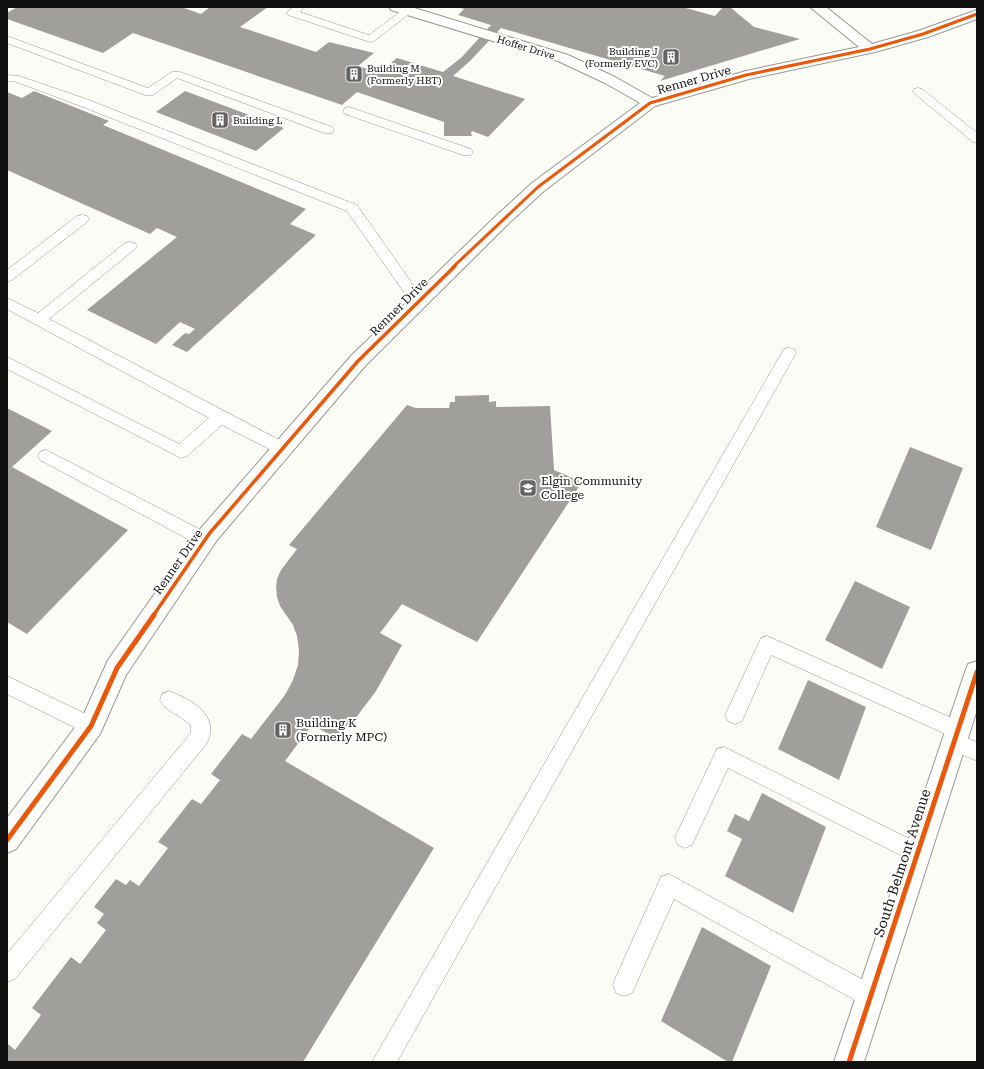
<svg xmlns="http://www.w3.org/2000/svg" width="984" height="1069" viewBox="0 0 984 1069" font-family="'Roboto Serif',serif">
<rect width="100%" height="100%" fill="#fcfcf7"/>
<path fill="#a09f9c" d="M 17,7 L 181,7 L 201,14 L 210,7 L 268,7 L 240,27 L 316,52 L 329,42 L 374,53 L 358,66 L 371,70 L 378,65 L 386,67 L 397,58 L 443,72 L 462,57 L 491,25 L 458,15 L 464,9 L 458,7 L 682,7 L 715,16 L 723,7 L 730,7 L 754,27 L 800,39 L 660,81 L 665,76 L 501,28 L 470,61 L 453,76 L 525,99 L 488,137 L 472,131 L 471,133 L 472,136 L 444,136 L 444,122 L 357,92 L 342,105 L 133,33 L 103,53 L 7,19 L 7,13 Z
M 34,91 L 109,121 L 103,125 L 306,209 L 290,224 L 316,235 L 187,352 L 172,345 L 185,333 L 189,334 L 195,329 L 180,322 L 156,344 L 87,310 L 177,237 L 157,228 L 150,234 L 7,170 L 7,92 L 22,98 Z
M 185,91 L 284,128 L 256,151 L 156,112 Z
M 489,395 L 489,402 L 496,401 L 496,407 L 550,406 L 554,470 L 582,482 L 477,642 L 402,604 L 380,633 L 402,645 L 376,691 L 358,715 L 336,738 L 312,725 L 285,761 L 434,848 L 303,1062 L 7,1062 L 7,1043 L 15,1050 L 41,1015 L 32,1008 L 71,957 L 80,964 L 106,930 L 97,923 L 104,914 L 94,907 L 116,879 L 126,885 L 130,880 L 139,886 L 168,848 L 158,842 L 192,799 L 201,804 L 220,780 L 211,774 L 242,734 L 251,739 L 285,695 L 293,680 L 298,665 L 299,650 L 297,636 L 293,625 L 280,606 L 277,597 L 276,587 L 277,579 L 281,570 L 297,549 L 289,545 L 407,405 L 416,408 L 449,408 L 450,402 L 455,402 L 455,396 Z
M 7,408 L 52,431 L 12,467 L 128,530 L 27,634 L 7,622 Z
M 910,447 L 963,468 L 931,550 L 876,527 Z
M 855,581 L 910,607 L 882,669 L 825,640 Z
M 808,680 L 866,707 L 839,780 L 778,749 Z
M 762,793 L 826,827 L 793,913 L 725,876 L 742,839 L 727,831 L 735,814 L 749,821 Z
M 702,927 L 771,966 L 732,1062 L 728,1062 L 661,1021 Z"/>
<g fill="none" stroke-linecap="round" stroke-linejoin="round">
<defs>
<path id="lane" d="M 293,7 L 304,7 L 300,12 L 369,35 L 404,9 L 408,8 L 413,11 L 374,41 L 370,42 L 288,15 L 287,13 Z
M 7,36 L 148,88 L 172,72 L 180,72 L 332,127 L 334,130 L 332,133 L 324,133 L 177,78 L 153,95 L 145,95 L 7,43 Z
M 7,75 L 19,76 L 86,99 L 357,205 L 425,302 L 423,305 L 418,307 L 413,305 L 347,211 L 78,105 L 14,81 L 7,81 Z
M 918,88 L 922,89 L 977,133 L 977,143 L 973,142 L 914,93 L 912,91 L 914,89 Z
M 349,107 L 471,149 L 473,152 L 471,155 L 463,155 L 345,114 L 343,111 L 345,108 Z
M 82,215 L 87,216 L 89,219 L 87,222 L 12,280 L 7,282 L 7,270 L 77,216 Z
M 130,242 L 135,243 L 137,246 L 135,249 L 49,319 L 289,445 L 291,449 L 289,453 L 283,455 L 277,453 L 222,425 L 187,456 L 181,458 L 7,369 L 7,357 L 179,444 L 209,418 L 7,309 L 7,298 L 38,313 L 125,243 Z
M 789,348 L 794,349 L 796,353 L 397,1062 L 372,1062 L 784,349 Z
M 46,450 L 211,535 L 214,540 L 211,545 L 205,547 L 199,545 L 40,460 L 38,456 L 40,452 Z
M 767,636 L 965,724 L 968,730 L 964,737 L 977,742 L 977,761 L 947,748 L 944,742 L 948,735 L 771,655 L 742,721 L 735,724 L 728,721 L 725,715 L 728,709 L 761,638 Z
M 7,676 L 98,720 L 101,726 L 98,732 L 91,735 L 84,732 L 7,694 Z
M 169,691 C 192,700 220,715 207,743 L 15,979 L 7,982 L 7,954 L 191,733 L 191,726 C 182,715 165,712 160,700 L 162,694 Z
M 724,747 L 924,846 L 927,853 L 924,860 L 917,863 L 910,860 L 728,768 L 692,845 L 685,848 L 678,845 L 675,838 L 678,831 L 717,749 Z
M 669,874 L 878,988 L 881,996 L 878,1004 L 870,1007 L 862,1004 L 674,899 L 632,993 L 624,996 L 616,993 L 613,985 L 616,977 L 661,877 Z"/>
<path id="street" d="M 389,7 L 411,7 L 568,55 L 615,77 L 652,98 L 746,71 L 859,47 L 810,7 L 826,7 L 872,44 L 918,31 L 977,10 L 977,19 L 928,37 L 875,52 L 749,79 L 655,106 L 544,191 L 508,224 L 365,366 L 217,540 L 126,675 L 100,734 L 16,849 L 7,853 L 7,818 L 82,718 L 108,660 L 201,528 L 351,356 L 496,216 L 532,183 L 640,103 L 605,83 L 558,61 L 391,10 Z
M 977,661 L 977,710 L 864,1062 L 834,1062 L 965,672 L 968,664 Z"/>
</defs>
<use href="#lane" stroke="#979795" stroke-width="1"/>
<use href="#street" stroke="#979795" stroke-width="2"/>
<use href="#lane" fill="#fffffe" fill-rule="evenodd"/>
<use href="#street" fill="#fffffe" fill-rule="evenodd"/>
<defs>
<path id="cycleway-far2" d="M 453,267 L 538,187 L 650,103 L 746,75 L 870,49 L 923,34 L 977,14"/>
<path id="cycleway-far1" d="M 153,616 L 209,534 L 358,361 L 455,266"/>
<path id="cycleway" d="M 7,840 L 91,726 L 117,668 L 154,615
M 849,1062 L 977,672"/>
</defs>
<use href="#cycleway-far2" stroke="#fff" stroke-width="5"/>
<use href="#cycleway-far1" stroke="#fff" stroke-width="6"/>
<use href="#cycleway" stroke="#fff" stroke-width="8"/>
<use href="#cycleway-far2" stroke="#e8590c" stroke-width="3"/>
<use href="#cycleway-far1" stroke="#e8590c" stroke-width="3.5"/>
<use href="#cycleway" stroke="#e8590c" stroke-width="5"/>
</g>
<defs>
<symbol id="building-square" viewBox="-11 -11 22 22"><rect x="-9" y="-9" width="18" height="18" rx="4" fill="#636362" stroke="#fff"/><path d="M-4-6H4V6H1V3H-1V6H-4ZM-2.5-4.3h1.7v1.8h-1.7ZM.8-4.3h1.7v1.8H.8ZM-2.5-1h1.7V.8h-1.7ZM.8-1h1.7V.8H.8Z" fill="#fff"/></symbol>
<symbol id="university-square" viewBox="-11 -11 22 22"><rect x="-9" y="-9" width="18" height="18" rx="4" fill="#636362" stroke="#fff"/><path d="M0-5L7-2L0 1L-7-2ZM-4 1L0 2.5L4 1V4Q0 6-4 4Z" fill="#fff"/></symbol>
</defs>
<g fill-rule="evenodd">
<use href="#building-square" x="661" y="47" width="20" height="20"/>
<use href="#building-square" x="344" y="64" width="20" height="20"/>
<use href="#building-square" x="210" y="110" width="20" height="20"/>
<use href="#university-square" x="518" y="478" width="20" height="20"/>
<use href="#building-square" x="273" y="720" width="20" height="20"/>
</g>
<g text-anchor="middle" stroke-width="4" stroke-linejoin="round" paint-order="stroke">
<g font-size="10" fill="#111" stroke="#fff">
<text transform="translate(526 47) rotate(17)" y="4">Hoffer Drive</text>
</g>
<g font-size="10" fill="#111" stroke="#fff" text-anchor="start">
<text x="658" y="55" text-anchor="end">Building J<tspan x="658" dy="12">(Formerly EVC)</tspan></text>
<text x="367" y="72">Building M<tspan x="367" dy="12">(Formerly HBT)</tspan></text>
<text x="233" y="124">Building L</text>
</g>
<g font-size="12" fill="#111" stroke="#fff">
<text transform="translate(694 80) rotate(-16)" y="4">Renner Drive</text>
<text transform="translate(399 307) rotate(-45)" y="4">Renner Drive</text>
<text transform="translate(178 562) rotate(-55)" y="4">Renner Drive</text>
</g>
<g font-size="12" fill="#111" stroke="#fff" text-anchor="start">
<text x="541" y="485">Elgin Community<tspan x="541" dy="14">College</tspan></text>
<text x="296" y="727">Building K<tspan x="296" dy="14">(Formerly MPC)</tspan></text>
</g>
<g font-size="14" fill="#111" stroke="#fff">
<text transform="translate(902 863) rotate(-72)" y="5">South Belmont Avenue</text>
</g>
</g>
<rect width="984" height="1069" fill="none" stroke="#111111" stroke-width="16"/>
</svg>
